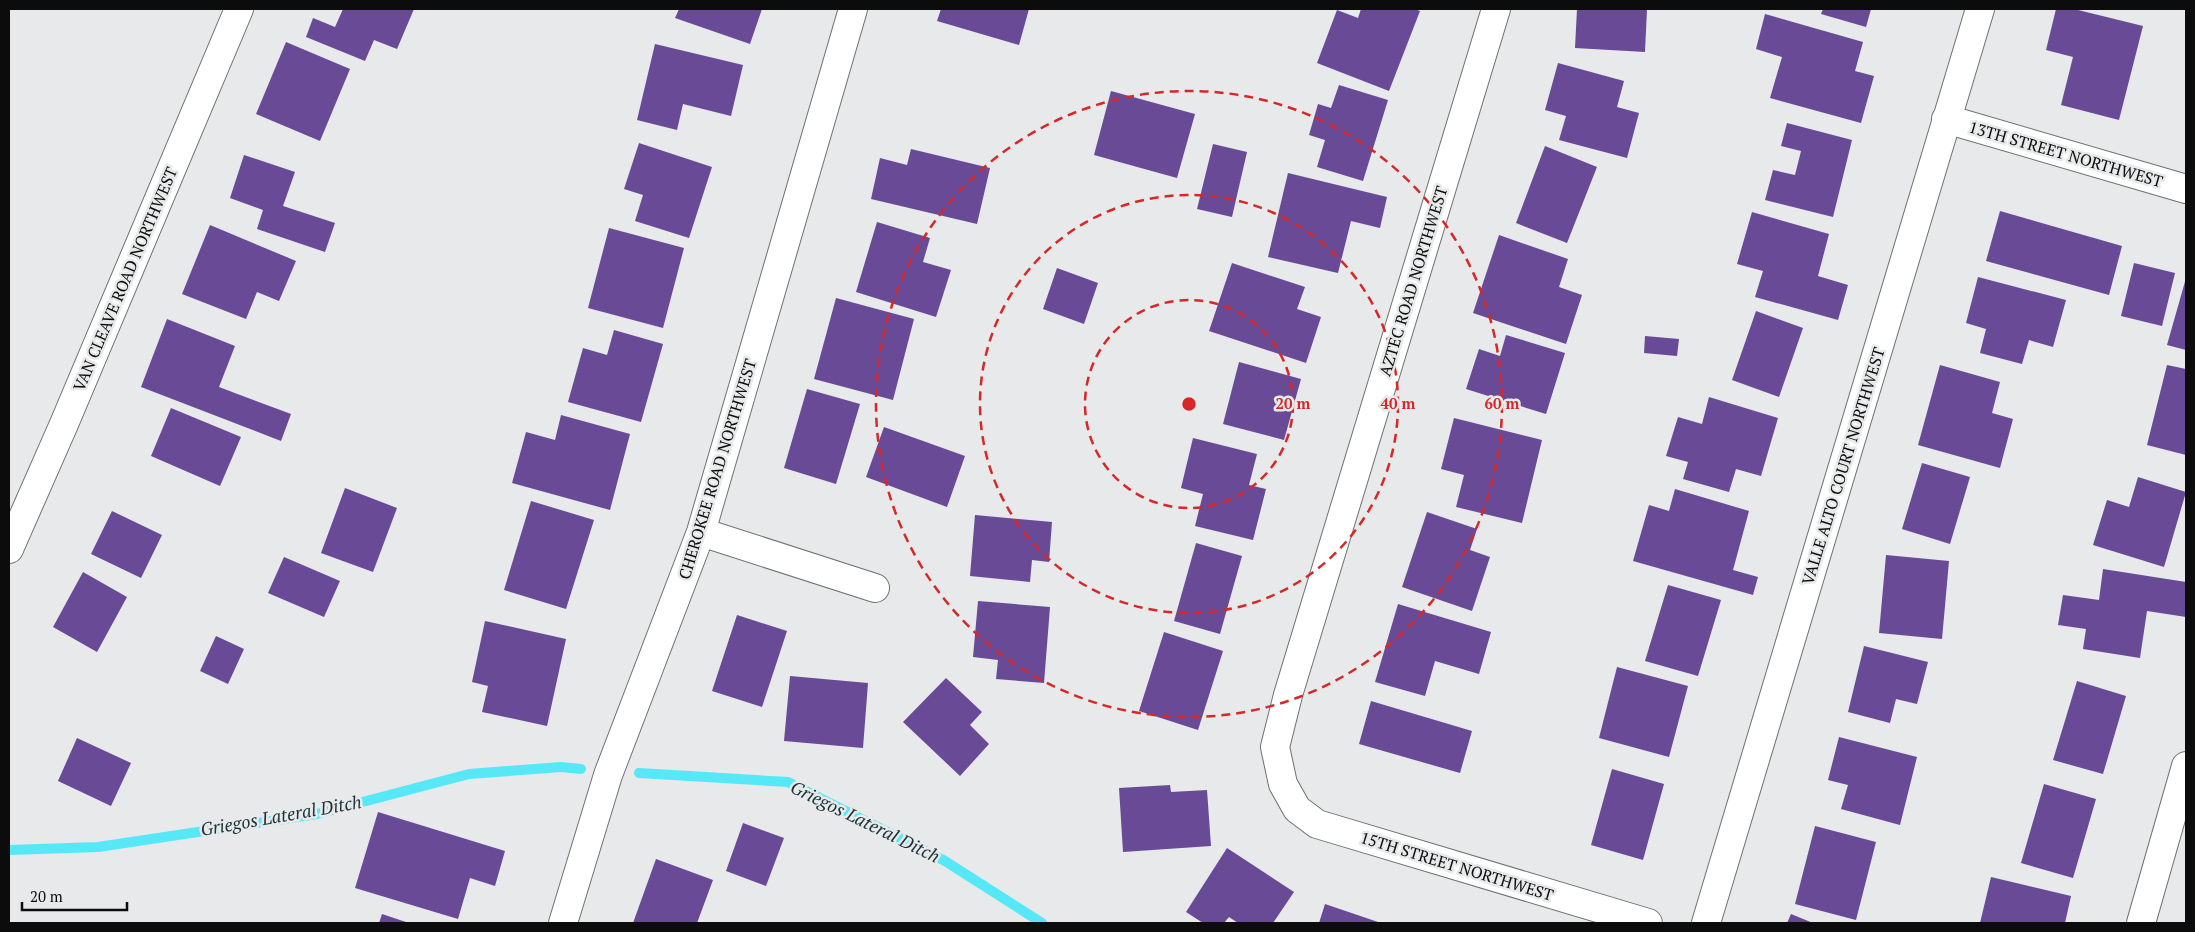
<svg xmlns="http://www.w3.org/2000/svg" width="2195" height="932" viewBox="0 0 2195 932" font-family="'PT Serif',serif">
<rect width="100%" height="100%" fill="#e8e9ea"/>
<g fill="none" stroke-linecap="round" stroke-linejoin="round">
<path stroke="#57e8f8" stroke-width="10" d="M 639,773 L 788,782 L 945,861 L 1042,923
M 9,850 L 98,847 L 317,814 L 469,774 L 561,767 L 581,769"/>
</g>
<path fill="#684a97" d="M 343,9 L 414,9 L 397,49 L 374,40 L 365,61 L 306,37 L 313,18 L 335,27 Z
M 679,9 L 762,9 L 750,44 L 675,18 Z
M 941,9 L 1029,9 L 1019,45 L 937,21 Z
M 1361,9 L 1415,9 L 1420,11 L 1389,91 L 1317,63 L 1337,10 L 1358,18 Z
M 1577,9 L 1647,9 L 1645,52 L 1575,48 Z
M 1823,9 L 1871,9 L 1866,27 L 1821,14 Z
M 2056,9 L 2074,9 L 2143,26 L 2119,120 L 2061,105 L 2073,57 L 2046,50 Z
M 1765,14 L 1863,42 L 1855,71 L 1874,76 L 1861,123 L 1770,98 L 1782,57 L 1756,49 Z
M 286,42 L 350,69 L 320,141 L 256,114 Z
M 655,44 L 743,65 L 731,116 L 683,104 L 677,130 L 637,120 Z
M 1558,63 L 1624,81 L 1617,107 L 1639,113 L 1627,158 L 1559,140 L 1566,116 L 1545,110 Z
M 1339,85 L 1388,100 L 1363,181 L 1317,167 L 1325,140 L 1309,135 L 1318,104 L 1331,108 Z
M 1111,91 L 1195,114 L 1177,178 L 1094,155 Z
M 1787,123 L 1852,140 L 1833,217 L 1765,200 L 1773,170 L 1795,175 L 1801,151 L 1781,146 Z
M 639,143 L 712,167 L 689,238 L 635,221 L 643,195 L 624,189 Z
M 1213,144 L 1247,152 L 1232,217 L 1197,209 Z
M 1545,146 L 1597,167 L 1567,243 L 1516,223 Z
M 911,149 L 990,168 L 977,224 L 871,199 L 880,158 L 907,165 Z
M 244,155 L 295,172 L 283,206 L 335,223 L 325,252 L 257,229 L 263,210 L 230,198 Z
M 1288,173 L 1387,197 L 1380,228 L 1351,221 L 1338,273 L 1268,257 Z
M 2000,211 L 2122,246 L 2109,295 L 1986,261 Z
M 1752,212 L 1829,234 L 1818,276 L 1848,285 L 1838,320 L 1755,297 L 1763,271 L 1737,264 Z
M 877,222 L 930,238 L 923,262 L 951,270 L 936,317 L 856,292 Z
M 210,225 L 296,261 L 279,301 L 257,292 L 246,319 L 182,294 Z
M 609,228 L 684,248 L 663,328 L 588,308 Z
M 1499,235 L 1568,259 L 1559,287 L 1582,295 L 1566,344 L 1473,313 Z
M 1232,263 L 1305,287 L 1297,309 L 1321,317 L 1306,363 L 1209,331 Z
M 2134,263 L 2175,273 L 2162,326 L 2121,316 Z
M 1057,268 L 1098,283 L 1084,324 L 1043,309 Z
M 1978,277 L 2066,300 L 2053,347 L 2029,340 L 2022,364 L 1980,353 L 1986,329 L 1966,323 Z
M 2186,278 L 2186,350 L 2167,345 Z
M 836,298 L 914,319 L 893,400 L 814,379 Z
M 1756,311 L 1803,328 L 1779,397 L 1732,380 Z
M 167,319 L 235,346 L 219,387 L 291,414 L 281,441 L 141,387 Z
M 614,330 L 663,344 L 641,422 L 568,402 L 583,348 L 607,355 Z
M 1506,335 L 1565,353 L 1546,414 L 1466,389 L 1479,349 L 1500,356 Z
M 1645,336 L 1679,339 L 1677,356 L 1644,353 Z
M 1239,362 L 1301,379 L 1284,440 L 1223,424 Z
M 1940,365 L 2000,382 L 1992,413 L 2013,419 L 2000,468 L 1918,445 Z
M 2167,365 L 2186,369 L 2186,455 L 2147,445 Z
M 807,389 L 860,404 L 836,484 L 784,468 Z
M 1709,397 L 1778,418 L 1761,476 L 1736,469 L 1729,492 L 1683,479 L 1688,462 L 1666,456 L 1678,417 L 1702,424 Z
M 171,408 L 241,437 L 220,486 L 151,456 Z
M 561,415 L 630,434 L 610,510 L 512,483 L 526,432 L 555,440 Z
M 1454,418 L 1542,440 L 1522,523 L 1456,507 L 1464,475 L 1441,469 Z
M 884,427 L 965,456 L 947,507 L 866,477 Z
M 1193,438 L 1257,454 L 1249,485 L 1266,489 L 1253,540 L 1195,526 L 1203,494 L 1181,488 Z
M 1922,463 L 1970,477 L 1950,544 L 1902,529 Z
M 2138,477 L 2186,492 L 2164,567 L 2093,545 L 2107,500 L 2129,507 Z
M 345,488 L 397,508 L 373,572 L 321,553 Z
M 1675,489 L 1749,511 L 1733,570 L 1758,577 L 1753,595 L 1633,561 L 1649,505 L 1669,511 Z
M 531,501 L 594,520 L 566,609 L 504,590 Z
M 112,511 L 162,535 L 141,578 L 91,554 Z
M 1427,512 L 1477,529 L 1470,550 L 1490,557 L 1472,611 L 1402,587 Z
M 975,515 L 1052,522 L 1049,562 L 1032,560 L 1030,582 L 970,576 Z
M 1196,543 L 1242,556 L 1220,634 L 1174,621 Z
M 1886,555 L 1949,561 L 1942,639 L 1879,633 Z
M 284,557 L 340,581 L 324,617 L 268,593 Z
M 2103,569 L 2186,582 L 2186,617 L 2147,611 L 2140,658 L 2083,649 L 2086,629 L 2058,625 L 2063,595 L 2099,600 Z
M 83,572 L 127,597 L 97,652 L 53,627 Z
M 1668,585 L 1721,600 L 1698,676 L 1645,661 Z
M 978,601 L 1050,607 L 1044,683 L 996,679 L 998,660 L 973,657 Z
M 1398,604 L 1491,632 L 1479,674 L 1435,661 L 1425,696 L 1375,682 Z
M 737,615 L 787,631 L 762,707 L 712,691 Z
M 485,621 L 566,639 L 547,726 L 482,712 L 488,686 L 472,682 Z
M 1164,632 L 1223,651 L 1198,730 L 1139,711 Z
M 216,636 L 244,649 L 228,684 L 200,671 Z
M 1864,646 L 1928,662 L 1917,704 L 1896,699 L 1890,723 L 1848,712 Z
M 1617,667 L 1688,686 L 1669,757 L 1599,738 Z
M 790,676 L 868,683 L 863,748 L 784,741 Z
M 946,678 L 982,712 L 970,725 L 989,744 L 960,776 L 903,722 Z
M 2077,681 L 2126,696 L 2103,774 L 2053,760 Z
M 1371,701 L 1472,731 L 1460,773 L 1359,744 Z
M 1839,737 L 1917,757 L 1900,825 L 1841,809 L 1848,785 L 1828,780 Z
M 77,738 L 131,763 L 111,806 L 58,781 Z
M 1612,769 L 1664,784 L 1643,860 L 1591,845 Z
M 2044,784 L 2096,799 L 2073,878 L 2021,863 Z
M 1170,785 L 1171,792 L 1207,790 L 1211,846 L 1123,852 L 1119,788 Z
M 378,812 L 505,851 L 495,886 L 470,878 L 458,919 L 355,888 Z
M 743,823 L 784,838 L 766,886 L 726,871 Z
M 1815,826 L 1876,842 L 1856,920 L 1795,904 Z
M 1227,848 L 1294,892 L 1273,923 L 1238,923 L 1229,917 L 1224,923 L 1203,923 L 1186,912 Z
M 656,859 L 713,880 L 697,923 L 633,923 Z
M 1991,877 L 2071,896 L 2065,923 L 1980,923 Z
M 1325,904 L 1381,923 L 1319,923 Z
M 382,914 L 409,923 L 379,923 Z
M 1791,914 L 1813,923 L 1787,923 Z"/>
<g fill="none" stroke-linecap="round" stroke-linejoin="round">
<defs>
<path id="minor" d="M 1496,9 L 1288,695 L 1275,747 L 1283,784 L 1297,809 L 1317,824 L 1648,923
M 1946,119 L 2186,189
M 701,532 L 875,588
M 9,549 L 64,424 L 239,9
M 563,923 L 608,775 L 701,532 L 853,9
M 1706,923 L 1980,9
M 2141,923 L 2186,766"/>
</defs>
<use href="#minor" stroke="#6f7071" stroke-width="30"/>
<use href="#minor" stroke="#fff" stroke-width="28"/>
</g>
<g fill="none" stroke="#d62828" stroke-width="2.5" stroke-dasharray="9 6">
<circle cx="1189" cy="404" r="104"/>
<circle cx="1189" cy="404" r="209"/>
<circle cx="1189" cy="404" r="313"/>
</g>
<g text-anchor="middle" stroke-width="5" stroke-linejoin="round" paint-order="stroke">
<g font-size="16" fill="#0c0c0c" stroke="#e8e9ea">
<text transform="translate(2066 154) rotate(16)" y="6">13TH STREET NORTHWEST</text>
<text transform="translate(125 279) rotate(-67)" y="6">VAN CLEAVE ROAD NORTHWEST</text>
<text transform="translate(1413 281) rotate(-73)" y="6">AZTEC ROAD NORTHWEST</text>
<text transform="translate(1843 466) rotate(-73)" y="6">VALLE ALTO COURT NORTHWEST</text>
<text transform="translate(717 469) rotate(-73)" y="6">CHEROKEE ROAD NORTHWEST</text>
<text transform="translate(1457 866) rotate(17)" y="6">15TH STREET NORTHWEST</text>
</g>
<g font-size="18" font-style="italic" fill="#1b3336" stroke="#e8e9ea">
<text transform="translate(281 816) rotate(-10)" y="6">Griegos Lateral Ditch</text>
<text transform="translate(865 822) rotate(26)" y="6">Griegos Lateral Ditch</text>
</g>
</g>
<circle cx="1189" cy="404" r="8" fill="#d62828" stroke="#e8e9ea" stroke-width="2.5"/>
<g font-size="15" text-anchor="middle" font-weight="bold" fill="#d62828" stroke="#e8e9ea" stroke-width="5" stroke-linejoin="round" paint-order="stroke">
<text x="1293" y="409">20 m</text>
<text x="1398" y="409">40 m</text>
<text x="1502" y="409">60 m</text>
</g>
<rect width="2195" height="932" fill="none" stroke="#0c0c0c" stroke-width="20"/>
<path d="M22 902v8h105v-8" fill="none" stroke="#0c0c0c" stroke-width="2.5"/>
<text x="30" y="902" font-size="15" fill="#0c0c0c" stroke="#e8e9ea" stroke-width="4" paint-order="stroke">20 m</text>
</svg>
